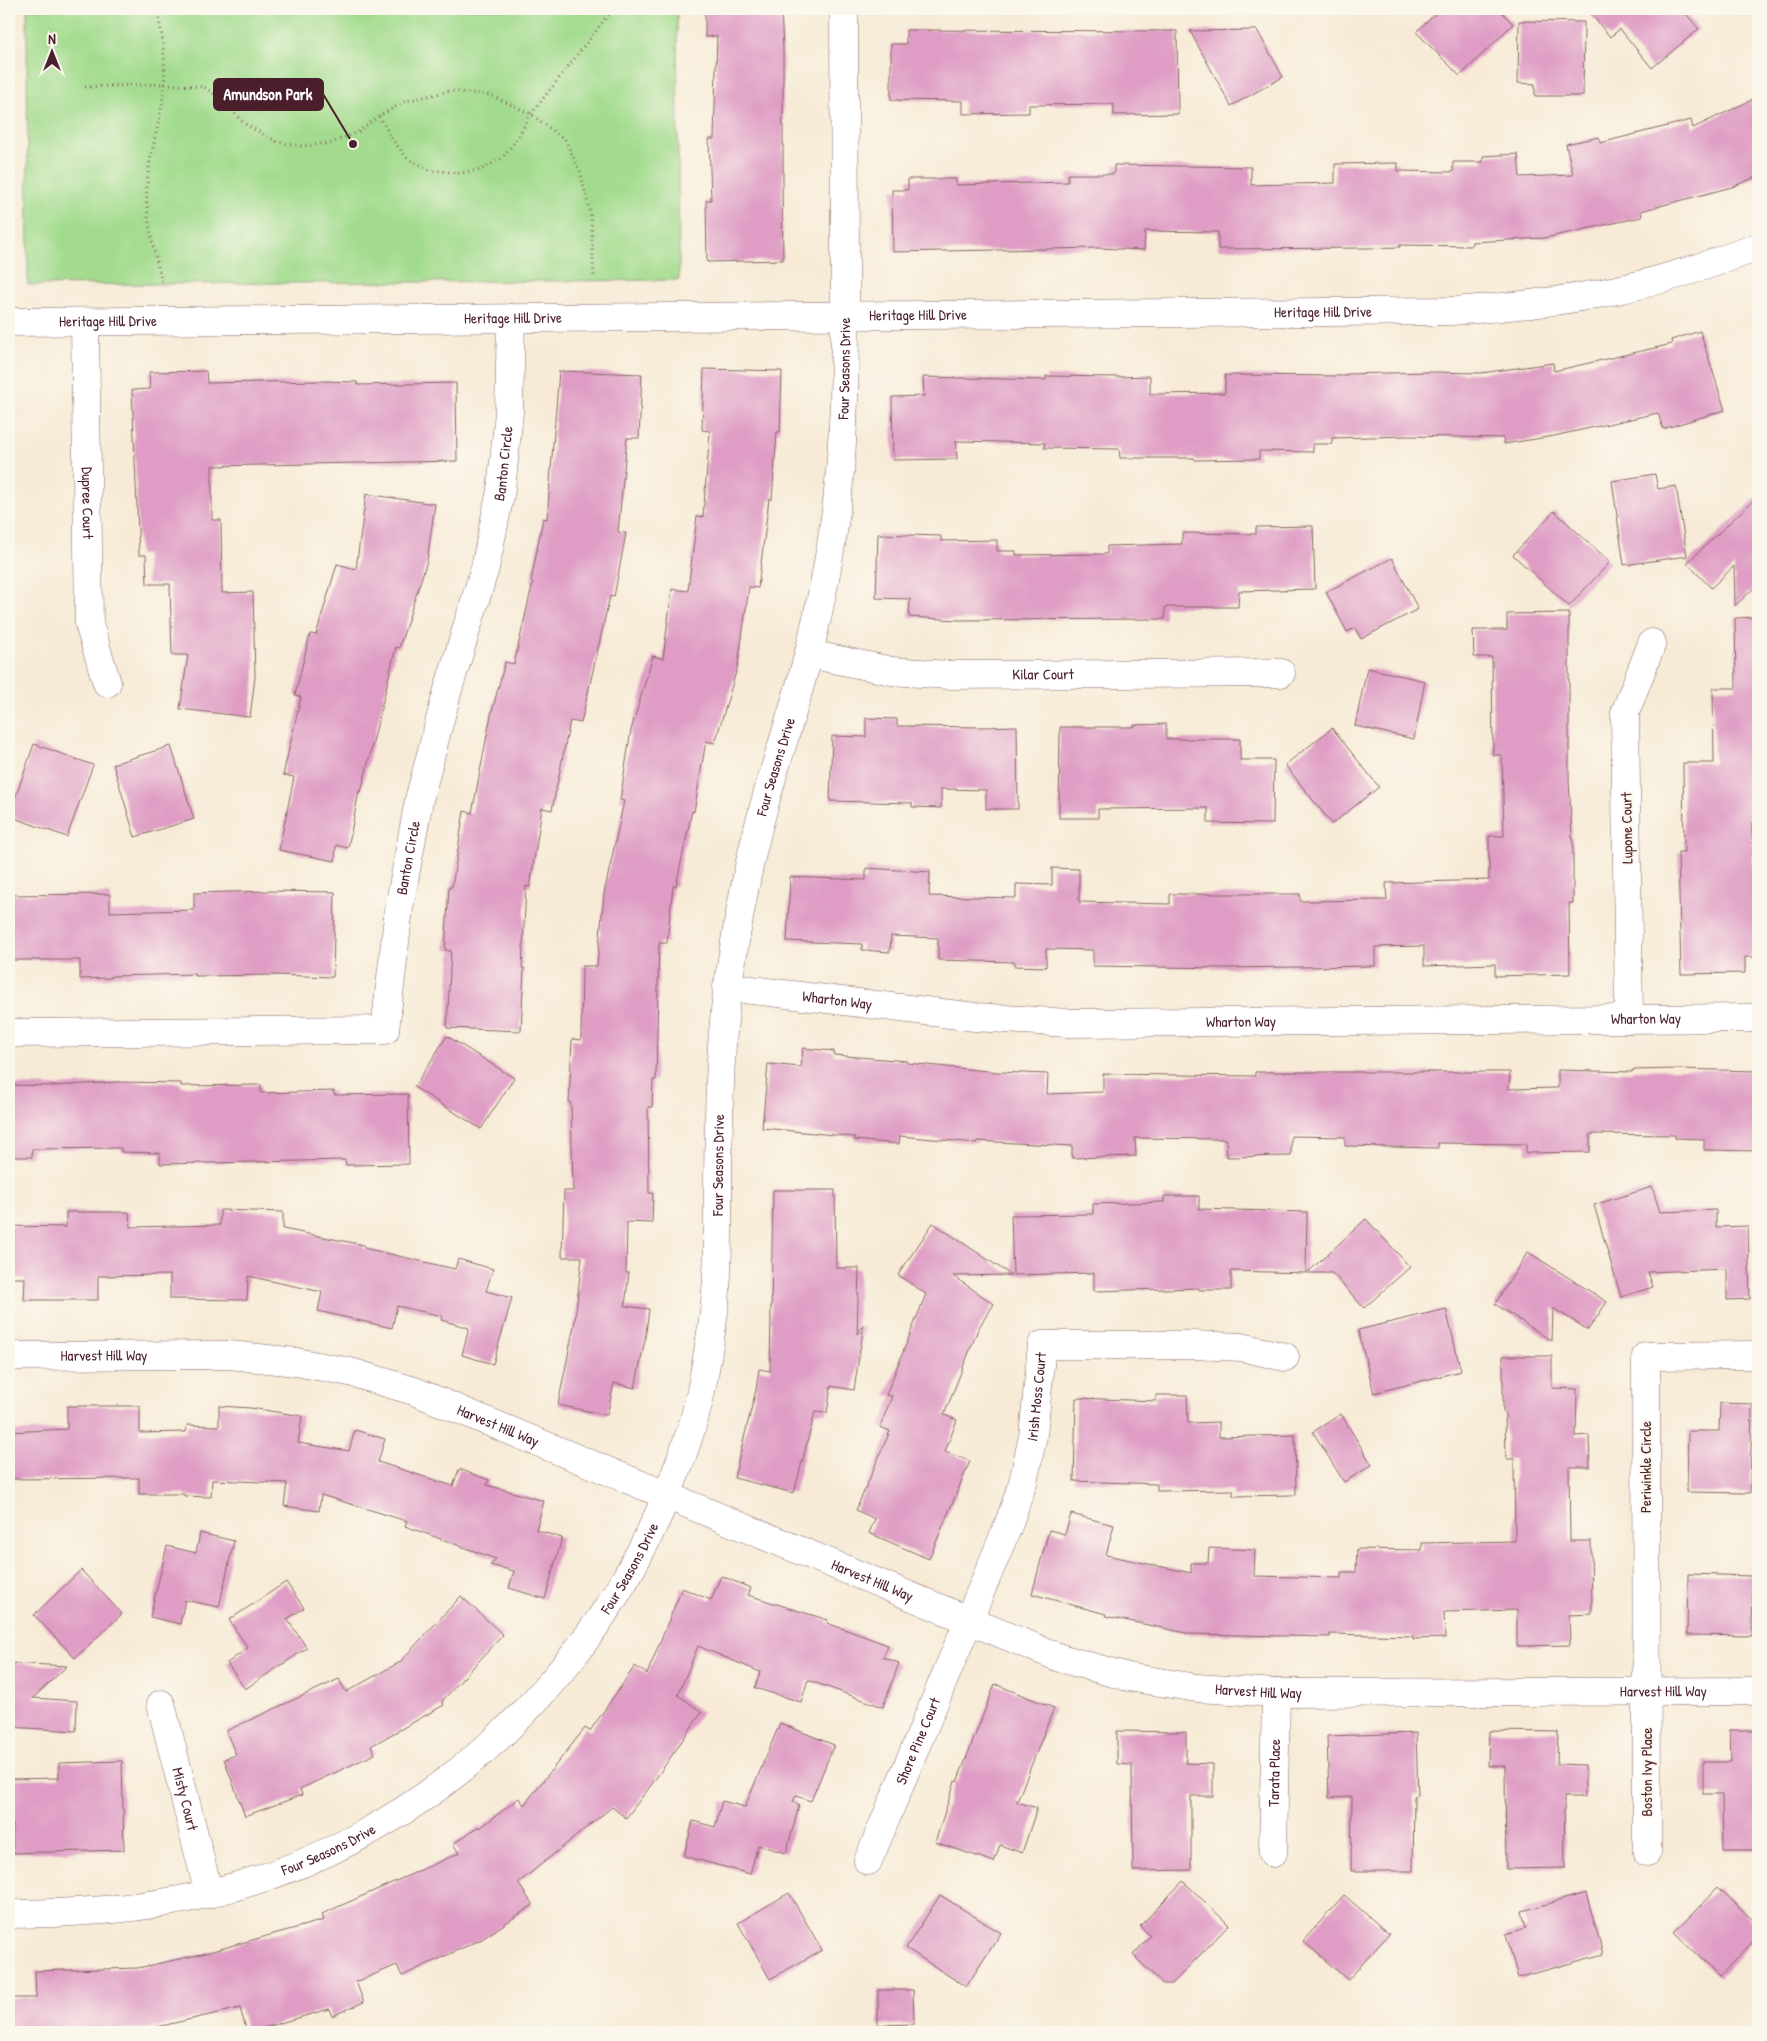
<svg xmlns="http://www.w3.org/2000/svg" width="1767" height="2041" viewBox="0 0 1767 2041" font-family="'Patrick Hand',sans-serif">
<rect width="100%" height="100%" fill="#fbf7ec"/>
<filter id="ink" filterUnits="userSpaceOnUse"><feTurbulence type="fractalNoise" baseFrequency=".02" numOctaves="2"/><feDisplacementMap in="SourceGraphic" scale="10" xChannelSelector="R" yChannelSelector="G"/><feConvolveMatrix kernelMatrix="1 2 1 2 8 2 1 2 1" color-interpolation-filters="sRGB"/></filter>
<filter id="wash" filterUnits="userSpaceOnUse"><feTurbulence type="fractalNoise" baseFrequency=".0096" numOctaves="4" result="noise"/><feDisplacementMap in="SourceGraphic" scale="20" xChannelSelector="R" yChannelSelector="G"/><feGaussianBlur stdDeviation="1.12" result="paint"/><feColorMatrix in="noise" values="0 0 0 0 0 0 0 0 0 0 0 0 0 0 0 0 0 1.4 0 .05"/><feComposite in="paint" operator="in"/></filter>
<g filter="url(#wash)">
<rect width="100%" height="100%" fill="#f7ebd7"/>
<path fill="#a2db8d" stroke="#767d5c" d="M 27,9 L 677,9 L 679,280 L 28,285 Z"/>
<g id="blocks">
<path fill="#df9dc5" d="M 705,9 L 781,9 L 783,49 L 783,187 L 782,187 L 783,260 L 707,262 L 706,200 L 711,200 L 709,139 L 714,139 L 717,36 L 705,37 Z
M 1440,9 L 1499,9 L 1513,24 L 1460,76 L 1416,32 Z
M 1587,9 L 1682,9 L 1699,29 L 1652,68 L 1620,29 L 1610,37 Z
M 1519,21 L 1584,22 L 1583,96 L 1535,96 L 1535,84 L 1518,83 Z
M 906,30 L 1177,31 L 1178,114 L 1114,115 L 1114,104 L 1029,105 L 1029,113 L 963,114 L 963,101 L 891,100 L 891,44 L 906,44 Z
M 1257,30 L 1283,77 L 1231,106 L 1190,31 Z
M 1758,97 L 1758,176 L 1732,187 L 1641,211 L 1642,217 L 1544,238 L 1472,242 L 1471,246 L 1400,245 L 1400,247 L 1367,248 L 1218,249 L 1218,232 L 1145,231 L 1144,250 L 1098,248 L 893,252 L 892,190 L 908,190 L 908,179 L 956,179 L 956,185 L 1068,182 L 1068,174 L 1114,174 L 1114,165 L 1251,167 L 1251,185 L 1335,183 L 1335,164 L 1398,163 L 1398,171 L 1453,172 L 1453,162 L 1483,162 L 1483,156 L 1518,154 L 1520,177 L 1573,175 L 1566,144 L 1599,137 L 1600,143 L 1691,120 L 1693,128 Z
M 1700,331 L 1725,410 L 1663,429 L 1658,413 L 1554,436 L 1504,444 L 1503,438 L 1408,436 L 1332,438 L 1332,444 L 1313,444 L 1313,452 L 1259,451 L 1259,459 L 1195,460 L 1194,458 L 1120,458 L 1119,449 L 1044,448 L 1045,443 L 956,441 L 957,459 L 893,460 L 892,397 L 924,396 L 923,377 L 1046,380 L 1046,376 L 1118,377 L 1150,376 L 1150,394 L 1225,393 L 1225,375 L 1346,376 L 1346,374 L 1429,372 L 1481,373 L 1553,363 L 1554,371 L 1672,344 L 1671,340 Z
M 704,369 L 782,371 L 780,432 L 777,432 L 772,499 L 769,499 L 758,588 L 749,587 L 738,665 L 715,743 L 706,741 L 694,812 L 692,811 L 676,886 L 673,886 L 667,943 L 659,943 L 656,1080 L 653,1080 L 652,1107 L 648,1107 L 649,1193 L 653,1193 L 652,1223 L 627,1222 L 626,1273 L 629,1273 L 625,1306 L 649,1309 L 645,1340 L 635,1388 L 614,1383 L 607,1415 L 558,1405 L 575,1320 L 582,1257 L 562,1257 L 564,1191 L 573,1191 L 571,1103 L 569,1103 L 572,1039 L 581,1040 L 582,966 L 597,966 L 604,894 L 624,801 L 620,800 L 631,730 L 653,656 L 663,659 L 672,589 L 688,591 L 697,516 L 703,517 L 710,431 L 702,430 Z
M 206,371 L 207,383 L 320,381 L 357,382 L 357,385 L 456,383 L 457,461 L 212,466 L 212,520 L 221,520 L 222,593 L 253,592 L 255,677 L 250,717 L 180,709 L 188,655 L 172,655 L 170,584 L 147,584 L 146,555 L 139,555 L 132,390 L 150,389 L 149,372 Z
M 559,371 L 642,374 L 639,438 L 627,438 L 618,532 L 626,533 L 614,597 L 610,596 L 581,723 L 570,721 L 552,810 L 542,808 L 530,887 L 526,886 L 522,968 L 524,968 L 521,1031 L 447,1028 L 451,951 L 445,950 L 449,887 L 452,887 L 464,811 L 472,813 L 491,715 L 505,662 L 514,664 L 533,582 L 531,581 L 543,518 L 547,519 Z
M 1655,474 L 1658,489 L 1676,486 L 1687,556 L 1624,565 L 1612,481 Z
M 366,494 L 435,504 L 427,561 L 399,648 L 396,647 L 361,792 L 359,791 L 348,848 L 336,845 L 335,861 L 279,850 L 294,777 L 283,775 L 301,697 L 295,695 L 310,634 L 316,635 L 337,564 L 356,569 Z
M 1758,496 L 1758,584 L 1735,606 L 1734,566 L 1711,588 L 1687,563 Z
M 1554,511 L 1610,562 L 1569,606 L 1513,555 Z
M 1313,526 L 1315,589 L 1239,591 L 1238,607 L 1165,607 L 1165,619 L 958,620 L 909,617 L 910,599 L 876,598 L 878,534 L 941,536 L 941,541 L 997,540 L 997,551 L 1016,551 L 1016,555 L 1107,554 L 1107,546 L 1182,544 L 1182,533 L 1256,534 L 1256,527 Z
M 1392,558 L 1418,609 L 1361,639 L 1355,628 L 1347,632 L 1326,592 Z
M 1569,613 L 1569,780 L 1572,837 L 1573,837 L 1573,903 L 1569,903 L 1570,974 L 1495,976 L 1495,964 L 1424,966 L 1424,946 L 1375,947 L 1375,966 L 1225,968 L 1093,966 L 1093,950 L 1046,949 L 1046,967 L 1014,966 L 1014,962 L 938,960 L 938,938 L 891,936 L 890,952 L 862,950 L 862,944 L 787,941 L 790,877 L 866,880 L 866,868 L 930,872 L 929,896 L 1016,898 L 1016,884 L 1052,885 L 1052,868 L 1079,869 L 1079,902 L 1170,904 L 1170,894 L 1300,894 L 1300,901 L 1387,900 L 1386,883 L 1489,880 L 1489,836 L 1504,836 L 1502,755 L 1493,755 L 1492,657 L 1474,657 L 1473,630 L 1507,630 L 1507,614 Z
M 1758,617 L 1758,823 L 1752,823 L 1754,908 L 1756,908 L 1757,957 L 1745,957 L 1745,973 L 1681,974 L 1678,852 L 1684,852 L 1683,763 L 1714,763 L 1713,688 L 1736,688 L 1735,618 Z
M 1367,668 L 1425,681 L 1414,739 L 1355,726 Z
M 866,718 L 897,719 L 897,726 L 985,727 L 1017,726 L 1018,809 L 986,809 L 986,790 L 941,789 L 941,808 L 912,807 L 912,803 L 830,801 L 832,736 L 866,737 Z
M 1166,724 L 1166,739 L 1240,739 L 1240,760 L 1274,760 L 1273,824 L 1208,823 L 1208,808 L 1098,809 L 1098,818 L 1059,818 L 1060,727 L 1134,727 L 1134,725 Z
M 1332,728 L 1379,787 L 1332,824 L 1285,765 Z
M 34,744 L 93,765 L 67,837 L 9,816 Z
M 171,746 L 194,819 L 135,837 L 113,764 Z
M 270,891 L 335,892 L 333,977 L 276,975 L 195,976 L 195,974 L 111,976 L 111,978 L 80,979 L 80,960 L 9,960 L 9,895 L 110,894 L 110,912 L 194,910 L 194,893 Z
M 447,1036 L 514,1078 L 481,1129 L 414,1087 Z
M 803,1048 L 834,1051 L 834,1055 L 907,1061 L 907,1063 L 997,1072 L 1048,1074 L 1047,1094 L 1103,1092 L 1103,1074 L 1255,1076 L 1255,1072 L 1510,1072 L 1509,1089 L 1558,1088 L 1558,1070 L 1632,1072 L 1632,1070 L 1677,1069 L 1758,1071 L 1758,1151 L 1704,1150 L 1704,1139 L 1675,1138 L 1675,1135 L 1590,1134 L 1590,1152 L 1526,1153 L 1526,1144 L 1438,1143 L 1438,1148 L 1345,1146 L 1345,1137 L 1291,1136 L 1291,1156 L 1227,1157 L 1226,1139 L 1135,1138 L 1136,1156 L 1072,1158 L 1072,1146 L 977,1141 L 977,1143 L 900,1136 L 899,1144 L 854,1140 L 855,1137 L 762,1128 L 768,1064 L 801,1067 Z
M 117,1082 L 181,1083 L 181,1086 L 261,1085 L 261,1093 L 334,1091 L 334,1095 L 408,1094 L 409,1164 L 346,1165 L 345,1160 L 160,1164 L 160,1153 L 121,1152 L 121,1148 L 32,1149 L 32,1157 L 9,1157 L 9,1085 L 55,1086 Z
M 1652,1187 L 1660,1212 L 1716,1210 L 1716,1227 L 1748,1226 L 1750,1299 L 1727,1300 L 1727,1269 L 1648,1272 L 1653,1287 L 1621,1297 L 1594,1205 Z
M 773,1190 L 835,1190 L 836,1268 L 859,1268 L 857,1334 L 864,1324 L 854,1390 L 831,1386 L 827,1413 L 815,1412 L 794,1493 L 734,1478 L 756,1390 L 759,1369 L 770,1371 Z
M 1164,1196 L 1199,1196 L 1199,1209 L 1307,1212 L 1306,1273 L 1231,1271 L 1231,1290 L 1199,1290 L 1199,1288 L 1094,1291 L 1094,1273 L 1013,1275 L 1011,1215 L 1093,1214 L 1093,1204 L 1164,1202 Z
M 220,1210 L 283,1212 L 283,1229 L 364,1245 L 364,1248 L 455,1269 L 458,1259 L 493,1269 L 486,1291 L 512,1298 L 493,1364 L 462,1355 L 469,1328 L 441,1320 L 442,1316 L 397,1306 L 392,1328 L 318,1311 L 322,1292 L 248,1276 L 247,1300 L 170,1299 L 170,1275 L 98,1276 L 98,1300 L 24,1300 L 25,1278 L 9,1278 L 9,1226 L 66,1227 L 66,1212 L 129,1212 L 130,1227 L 220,1225 Z
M 1366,1219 L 1410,1267 L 1364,1308 L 1332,1273 L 1307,1273 Z
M 933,1223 L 1011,1275 L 953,1276 L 994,1304 L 979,1327 L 944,1415 L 957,1420 L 945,1452 L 970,1461 L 929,1559 L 869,1533 L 875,1519 L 856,1510 L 890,1431 L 880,1427 L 892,1396 L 886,1395 L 926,1294 L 898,1275 Z
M 1528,1252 L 1607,1302 L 1588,1330 L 1553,1308 L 1552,1341 L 1495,1304 Z
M 1446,1309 L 1461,1371 L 1374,1393 L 1358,1330 Z
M 1503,1356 L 1552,1356 L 1552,1388 L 1577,1389 L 1576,1436 L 1589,1435 L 1590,1467 L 1569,1467 L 1570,1541 L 1591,1541 L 1592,1614 L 1569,1615 L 1570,1645 L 1517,1646 L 1517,1610 L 1444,1612 L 1445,1638 L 1413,1639 L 1413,1636 L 1330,1634 L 1330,1637 L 1191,1634 L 1105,1616 L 1106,1614 L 1032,1594 L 1049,1530 L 1065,1534 L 1071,1514 L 1114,1525 L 1106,1555 L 1191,1573 L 1191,1563 L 1208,1563 L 1209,1548 L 1255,1550 L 1254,1576 L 1341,1578 L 1341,1572 L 1356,1572 L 1357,1549 L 1422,1550 L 1422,1543 L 1515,1541 L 1514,1459 L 1506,1459 L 1505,1413 L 1503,1412 Z
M 1156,1395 L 1187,1395 L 1188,1423 L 1219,1422 L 1219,1437 L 1295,1435 L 1296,1495 L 1233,1496 L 1233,1490 L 1157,1491 L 1157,1484 L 1074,1481 L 1076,1398 L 1156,1401 Z
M 1720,1403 L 1752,1404 L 1750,1493 L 1687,1492 L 1688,1431 L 1719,1431 Z
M 67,1406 L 140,1406 L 140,1433 L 186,1432 L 187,1425 L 219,1426 L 219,1406 L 251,1408 L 302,1416 L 298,1443 L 349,1451 L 355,1430 L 385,1439 L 378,1462 L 453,1486 L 459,1469 L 489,1480 L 487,1485 L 544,1501 L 536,1530 L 562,1538 L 545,1599 L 509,1588 L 514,1571 L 490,1565 L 496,1559 L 405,1526 L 407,1521 L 321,1495 L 319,1511 L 284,1506 L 287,1483 L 212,1480 L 211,1497 L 184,1496 L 184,1494 L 139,1494 L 139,1478 L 9,1479 L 9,1432 L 67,1429 Z
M 1341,1414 L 1372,1465 L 1344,1482 L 1313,1432 Z
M 200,1533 L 234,1541 L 219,1607 L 185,1600 L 180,1624 L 150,1617 L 167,1546 L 196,1553 Z
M 81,1570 L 122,1614 L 75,1658 L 34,1615 Z
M 1688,1574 L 1753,1576 L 1752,1636 L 1687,1635 Z
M 721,1576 L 751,1588 L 748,1595 L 828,1620 L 827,1623 L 888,1645 L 883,1657 L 899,1663 L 883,1707 L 808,1680 L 801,1702 L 755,1688 L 760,1672 L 698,1646 L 678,1695 L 702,1712 L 652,1784 L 626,1818 L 612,1807 L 518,1883 L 533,1905 L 482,1939 L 402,1976 L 397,1965 L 356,1982 L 364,2002 L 332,2016 L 329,2009 L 249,2032 L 247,2032 L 240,2008 L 148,2029 L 68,2031 L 68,2032 L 9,2032 L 9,1998 L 36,1998 L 35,1971 L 138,1968 L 202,1954 L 324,1920 L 322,1914 L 459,1853 L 453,1844 L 479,1826 L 480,1828 L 519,1798 L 524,1805 L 585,1728 L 590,1731 L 635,1666 L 647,1674 L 682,1588 L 711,1600 Z
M 286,1582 L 304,1608 L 287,1619 L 307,1648 L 245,1689 L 227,1663 L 248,1648 L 229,1620 Z
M 461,1596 L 503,1635 L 442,1701 L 444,1705 L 371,1746 L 375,1754 L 300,1789 L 302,1795 L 245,1816 L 224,1759 L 236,1755 L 226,1731 L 339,1679 L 346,1692 L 400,1662 Z
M 9,1663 L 67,1666 L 33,1698 L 77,1701 L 76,1731 L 9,1727 Z
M 995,1684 L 1054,1708 L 1017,1802 L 1037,1808 L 1022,1853 L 1000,1845 L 994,1862 L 935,1842 L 955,1781 L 957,1782 Z
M 780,1723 L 834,1745 L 811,1801 L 796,1796 L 793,1801 L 799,1806 L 786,1853 L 758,1845 L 750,1874 L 684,1856 L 693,1821 L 715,1827 L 722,1801 L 745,1807 Z
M 1730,1730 L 1758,1730 L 1758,1850 L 1723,1850 L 1722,1794 L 1703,1794 L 1703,1762 L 1731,1762 Z
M 1117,1731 L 1186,1732 L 1186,1763 L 1213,1764 L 1213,1796 L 1191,1796 L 1191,1870 L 1133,1871 L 1132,1765 L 1117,1764 Z
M 1489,1731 L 1558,1732 L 1557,1764 L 1585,1765 L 1585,1797 L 1564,1797 L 1565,1868 L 1506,1869 L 1505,1766 L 1488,1766 Z
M 1416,1733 L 1418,1795 L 1414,1796 L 1413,1871 L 1351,1871 L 1352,1797 L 1329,1798 L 1327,1736 Z
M 122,1761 L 124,1850 L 13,1853 L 13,1825 L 9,1825 L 9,1779 L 59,1778 L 59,1763 Z
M 1183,1881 L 1229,1925 L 1172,1984 L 1163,1984 L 1133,1955 L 1150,1936 L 1140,1926 Z
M 1718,1887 L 1758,1925 L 1758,1936 L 1720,1977 L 1674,1933 Z
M 789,1893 L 822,1950 L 770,1979 L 738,1923 Z
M 1586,1893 L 1603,1954 L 1518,1978 L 1506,1934 L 1526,1928 L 1522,1911 Z
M 940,1895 L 1001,1933 L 966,1987 L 906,1948 Z
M 1344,1895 L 1389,1934 L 1348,1980 L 1303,1941 Z
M 878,1990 L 913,1990 L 914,2024 L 878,2025 Z"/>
</g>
</g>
<g filter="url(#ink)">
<use href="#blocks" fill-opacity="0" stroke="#876667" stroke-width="1"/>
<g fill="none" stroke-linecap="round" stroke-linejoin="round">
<defs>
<g id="minor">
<path id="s1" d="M 9,322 L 1451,311 C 1507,307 1562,302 1617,290 C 1665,280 1712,264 1758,247"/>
<path id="s2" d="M 85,322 L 89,624 L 107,683"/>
<path id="s3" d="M 809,654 L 892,671 L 948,675 L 1281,673"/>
<path id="s4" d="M 727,987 L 975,1017 L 1068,1023 L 1758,1018"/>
<path d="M 1629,1019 L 1625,713 L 1652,643"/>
<path id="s5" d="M 9,1033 L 385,1030 L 399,908 L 419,800 L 447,693 L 485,568 L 501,490 L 509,412 L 511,318"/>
<path id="s6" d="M 9,1356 L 230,1355 L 296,1362 L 350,1372 L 414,1391 L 1060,1658 L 1128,1677 L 1197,1688 L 1276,1693 L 1758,1691"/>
<path id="s7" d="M 161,1704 L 209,1894"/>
<path d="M 1647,1852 L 1646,1356 L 1758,1355"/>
<path id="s8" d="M 1273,1853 L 1276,1693"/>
<path id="s9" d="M 868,1861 L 1008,1526 L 1023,1482 L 1033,1436 L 1042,1345 L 1193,1345 L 1241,1347 L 1285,1357"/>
<path id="s10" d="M 9,1914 C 77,1913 140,1910 207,1894 C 419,1844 594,1684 672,1482 C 685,1450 697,1415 703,1381 C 707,1358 711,1335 714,1312 C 719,1269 718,1225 718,1182 C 719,1108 719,1033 732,960 C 740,909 749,859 763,810 C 777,757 796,705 809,652 C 821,603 831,552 837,502 C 846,424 845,345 845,267 C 844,181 844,95 844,9"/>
</g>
</defs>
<use href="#minor" stroke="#876667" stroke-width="29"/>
<path stroke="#876667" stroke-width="3" stroke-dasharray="1 4" stroke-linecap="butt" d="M 157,9 C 162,34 166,58 164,84 C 162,125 144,163 147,204 C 148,230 156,257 162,283
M 85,87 L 164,84 L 204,87 L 221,99 L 245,124 L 277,142 L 302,146 L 331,143 L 358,132 L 379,116 L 406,101 L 450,91 L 490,95 L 531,114 L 565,140 L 580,171 L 591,217 L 594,278
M 379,116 L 392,139 L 408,159 L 430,170 L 459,173 L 481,170 L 502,158 L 517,139 L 531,114 L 613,9"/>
<use href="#minor" stroke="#fff" stroke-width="28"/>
</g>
</g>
<g text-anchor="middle" stroke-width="4" stroke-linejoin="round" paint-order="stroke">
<g font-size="15" fill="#4a1f2b" stroke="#fbf7ec">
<text dy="5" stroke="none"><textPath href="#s1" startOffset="1314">Heritage Hill Drive</textPath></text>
<text dy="5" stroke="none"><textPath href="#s1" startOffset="909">Heritage Hill Drive</textPath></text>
<text dy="5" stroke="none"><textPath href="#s1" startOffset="504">Heritage Hill Drive</textPath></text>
<text dy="5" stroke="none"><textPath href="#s1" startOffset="99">Heritage Hill Drive</textPath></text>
<text dy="5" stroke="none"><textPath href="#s10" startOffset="1978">Four Seasons Drive</textPath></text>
<text dy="5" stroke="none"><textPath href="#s5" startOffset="956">Banton Circle</textPath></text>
<text dy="5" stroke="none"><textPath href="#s2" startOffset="181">Dupree Court</textPath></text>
<text dy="5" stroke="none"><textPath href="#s3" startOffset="236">Kilar Court</textPath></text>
<text dy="5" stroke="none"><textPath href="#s10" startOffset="1572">Four Seasons Drive</textPath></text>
<text transform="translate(1627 828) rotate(-91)" y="5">Lupone Court</text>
<text dy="5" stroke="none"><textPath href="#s5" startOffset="550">Banton Circle</textPath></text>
<text dy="5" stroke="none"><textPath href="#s4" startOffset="111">Wharton Way</textPath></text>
<text dy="5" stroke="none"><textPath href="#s4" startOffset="921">Wharton Way</textPath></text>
<text dy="5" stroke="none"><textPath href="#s4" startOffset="516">Wharton Way</textPath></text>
<text dy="5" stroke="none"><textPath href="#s10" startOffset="1168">Four Seasons Drive</textPath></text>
<text dy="5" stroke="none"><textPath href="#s6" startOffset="95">Harvest Hill Way</textPath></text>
<text dy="5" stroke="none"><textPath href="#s9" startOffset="496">Irish Moss Court</textPath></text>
<text dy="5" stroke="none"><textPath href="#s6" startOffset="500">Harvest Hill Way</textPath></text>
<text transform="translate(1646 1467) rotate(-90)" y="5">Periwinkle Circle</text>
<text dy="5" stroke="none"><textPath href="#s10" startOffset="749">Four Seasons Drive</textPath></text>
<text dy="5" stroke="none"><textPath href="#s6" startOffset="905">Harvest Hill Way</textPath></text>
<text dy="5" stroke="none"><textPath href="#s6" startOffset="1310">Harvest Hill Way</textPath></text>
<text dy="5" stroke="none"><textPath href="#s6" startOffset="1715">Harvest Hill Way</textPath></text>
<text dy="5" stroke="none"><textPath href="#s9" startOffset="130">Shore Pine Court</textPath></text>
<text transform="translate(1647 1772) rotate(-90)" y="5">Boston Ivy Place</text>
<text dy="5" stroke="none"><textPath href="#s8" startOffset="80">Tarata Place</textPath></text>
<text dy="5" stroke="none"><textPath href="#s7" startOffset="98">Misty Court</textPath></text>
<text dy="5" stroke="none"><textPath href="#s10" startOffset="329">Four Seasons Drive</textPath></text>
</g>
</g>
<path fill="none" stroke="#4a1f2b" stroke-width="2" d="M353 144L323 94"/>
<circle fill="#4a1f2b" stroke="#fbf7ec" stroke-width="2" cx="353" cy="144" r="5"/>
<rect fill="#4a1f2b" stroke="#4a1f2b" stroke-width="2" x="214" y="79" width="109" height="31" rx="5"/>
<g font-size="16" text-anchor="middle" font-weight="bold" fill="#fff">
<text x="268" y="100">Amundson Park</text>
</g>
<rect width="1767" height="2041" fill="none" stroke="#fbf7ec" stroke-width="30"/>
<g transform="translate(52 52)" stroke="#fbf7ec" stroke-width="4" paint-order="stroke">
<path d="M0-4L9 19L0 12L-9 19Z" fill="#4a1f2b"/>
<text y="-8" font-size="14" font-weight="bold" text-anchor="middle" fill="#4a1f2b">N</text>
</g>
</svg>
